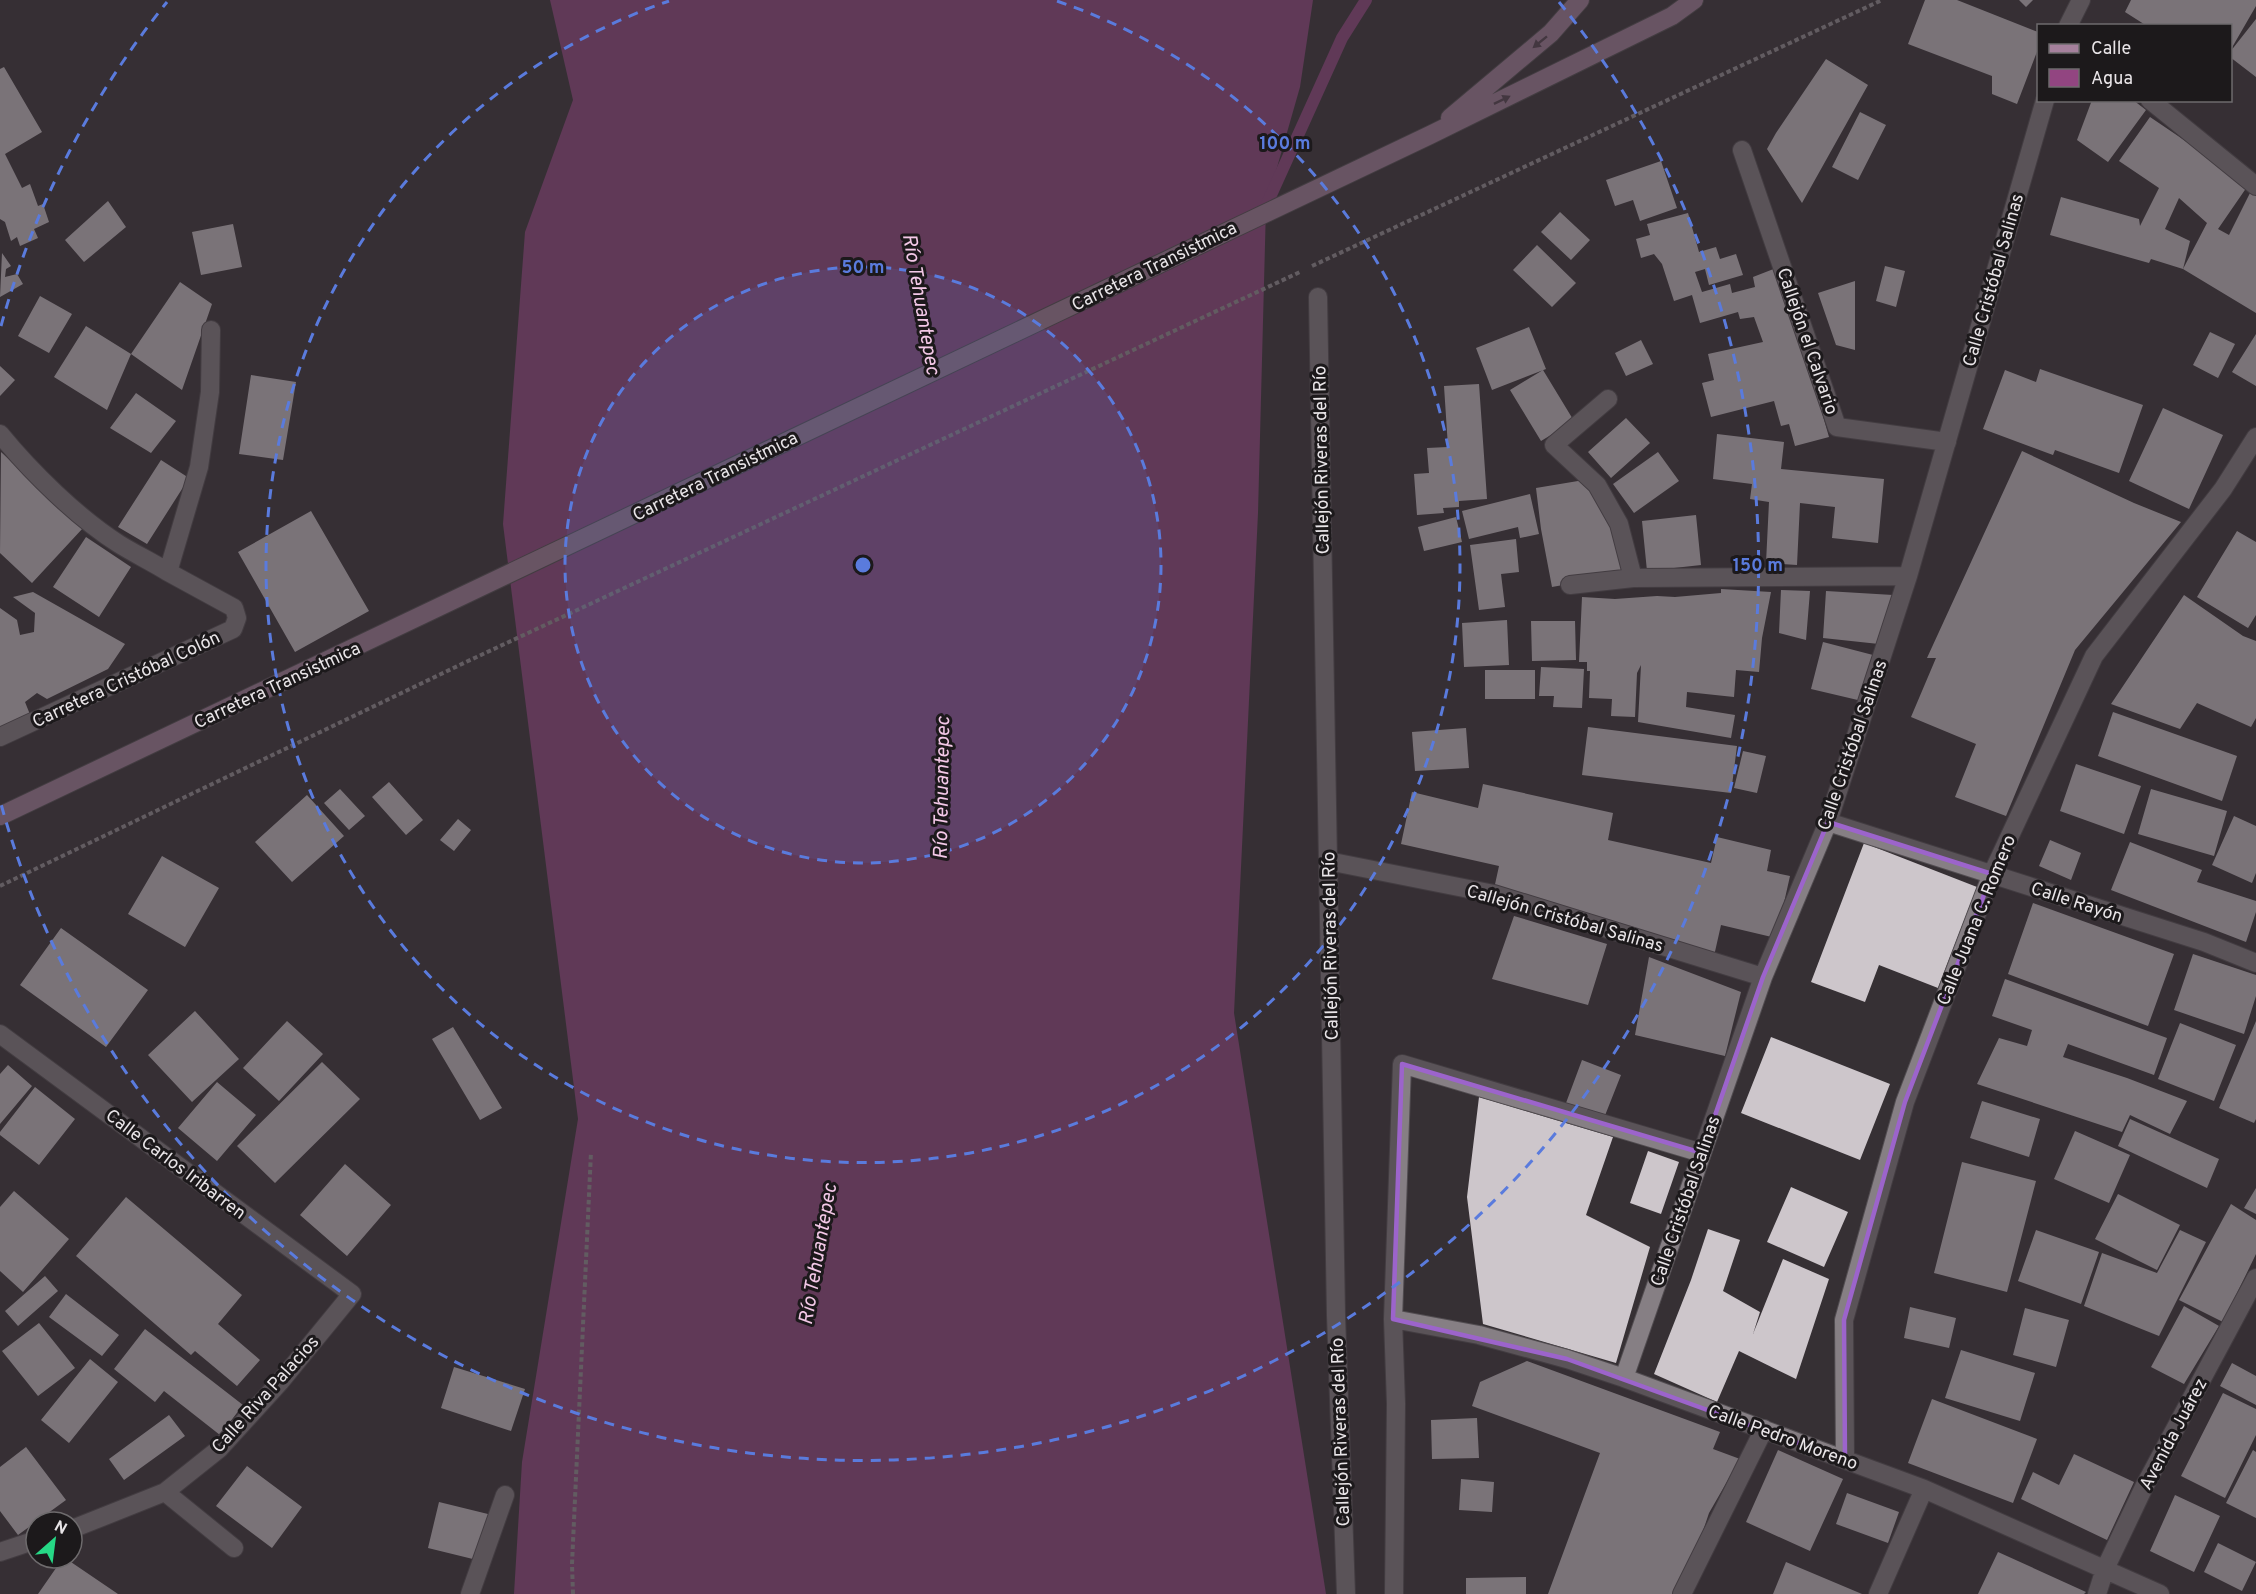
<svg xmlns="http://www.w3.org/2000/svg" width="2256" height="1594" viewBox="0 0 2256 1594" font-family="Overpass,sans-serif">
<rect width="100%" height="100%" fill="#363034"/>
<path fill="#924581" d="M 550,0 L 1313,0 L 1300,87 L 1266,206 L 1258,513 L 1234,1013 L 1326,1594 L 514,1594 L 522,1462 L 578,1119 L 503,524 L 525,232 L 573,100 Z"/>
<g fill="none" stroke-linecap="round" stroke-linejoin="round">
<path stroke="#924581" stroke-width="12" d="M 1259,216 L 1266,206 L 1342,38 L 1366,0"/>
</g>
<path fill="#cdc6cb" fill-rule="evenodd" d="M 1925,0 L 1957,0 L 2038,32 L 2038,49 L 2017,104 L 1992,94 L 1992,76 L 1908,44 Z
M 2019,0 L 2033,0 L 2026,7 Z
M 2131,0 L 2256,0 L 2256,6 L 2230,51 L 2230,26 L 2147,26 L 2125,12 Z
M 2256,19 L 2256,77 L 2230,57 L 2230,52 Z
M 1826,59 L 1868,85 L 1802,203 L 1767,149 L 1776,133 Z
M 4,67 L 42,132 L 5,154 L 22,188 L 30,184 L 38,206 L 43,204 L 49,222 L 34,229 L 38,238 L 20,246 L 17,237 L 11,241 L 5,222 L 0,219 L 0,69 Z
M 2092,100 L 2133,100 L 2146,110 L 2108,162 L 2077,140 Z
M 1860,112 L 1886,125 L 1858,180 L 1832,167 Z
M 2150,117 L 2249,184 L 2218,229 L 2229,235 L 2252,189 L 2256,192 L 2256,313 L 2183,269 L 2151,259 L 2149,263 L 2050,235 L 2061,197 L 2139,219 L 2140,226 L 2159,188 L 2119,161 ZM 2179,198 L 2207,223 L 2183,269 L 2190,241 L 2165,229 Z
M 1661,161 L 1677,208 L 1640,221 L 1633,200 L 1615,206 L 1606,180 Z
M 108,201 L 126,227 L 84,262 L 65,240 Z
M 1560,212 L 1590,240 L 1571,260 L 1541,232 Z
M 1688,213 L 1699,252 L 1716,247 L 1720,259 L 1736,254 L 1743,275 L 1709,285 L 1705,269 L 1695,272 L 1702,292 L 1730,284 L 1732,293 L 1755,287 L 1753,277 L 1781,266 L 1792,303 L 1785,306 L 1806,357 L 1829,437 L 1795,446 L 1789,424 L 1781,426 L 1774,401 L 1711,417 L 1702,383 L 1714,380 L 1708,354 L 1763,342 L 1754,317 L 1740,319 L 1738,312 L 1700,323 L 1692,295 L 1674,301 L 1662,264 L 1654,254 L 1641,258 L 1636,239 L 1650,235 L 1647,224 Z
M 233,224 L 242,267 L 201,275 L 192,232 Z
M 1537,245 L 1576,283 L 1552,307 L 1513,270 Z
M 2,253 L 11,266 L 6,269 L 5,277 L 17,274 L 23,284 L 0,297 Z
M 1885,266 L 1905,271 L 1896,307 L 1876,301 Z
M 1855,281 L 1855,350 L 1836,345 L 1818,293 Z
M 180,282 L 212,304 L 182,390 L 131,354 Z
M 40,296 L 72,314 L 49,353 L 18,336 Z
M 86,326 L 131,354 L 107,410 L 54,377 Z
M 1529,327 L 1546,369 L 1492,390 L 1476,348 Z
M 2210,332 L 2235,344 L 2218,378 L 2193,365 Z
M 2256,334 L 2256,386 L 2232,372 Z
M 1641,340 L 1653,364 L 1626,376 L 1615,353 Z
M 0,366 L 15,380 L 0,396 Z
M 2040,369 L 2143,405 L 2119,473 L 2055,450 L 2053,455 L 1983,429 L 2005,370 L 2036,382 Z
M 1543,370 L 1574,421 L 1541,441 L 1510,390 Z
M 251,375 L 296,382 L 283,460 L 239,454 Z
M 1479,384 L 1487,499 L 1459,501 L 1459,507 L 1443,508 L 1444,513 L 1417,515 L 1414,474 L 1429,473 L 1427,448 L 1448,447 L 1444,386 Z
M 136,393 L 176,421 L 151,453 L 110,428 Z
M 2163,408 L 2223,435 L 2189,509 L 2129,481 Z
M 1626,418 L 1650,443 L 1611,478 L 1588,452 Z
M 1717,434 L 1784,442 L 1781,469 L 1884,479 L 1878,543 L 1832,538 L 1835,507 L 1800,503 L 1797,565 L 1766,563 L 1769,502 L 1750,499 L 1752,484 L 1713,479 Z
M 2022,451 L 2134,503 L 2181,522 L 2075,650 L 2006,816 L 1955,797 L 1976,744 L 1911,717 L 1936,658 L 1927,658 Z
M 1,452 L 83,528 L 32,583 L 0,553 Z
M 1658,452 L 1679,481 L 1634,513 L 1613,484 Z
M 161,460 L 189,478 L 147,544 L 118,527 Z
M 1590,479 L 1612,516 L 1629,573 L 1552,587 L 1541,529 L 1536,488 Z
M 1530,494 L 1539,534 L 1520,538 L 1518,527 L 1469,539 L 1462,511 Z
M 311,511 L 369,611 L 295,652 L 238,552 Z
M 1696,515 L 1701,565 L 1647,571 L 1642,521 Z
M 1456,517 L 1462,542 L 1424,551 L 1418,527 Z
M 2237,531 L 2256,542 L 2256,615 L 2248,628 L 2197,597 Z
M 86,537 L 131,567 L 99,617 L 53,587 Z
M 1516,539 L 1519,572 L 1501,574 L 1505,607 L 1479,610 L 1470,545 Z
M 1721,589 L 1771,592 L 1762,638 L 1759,672 L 1736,670 L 1734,697 L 1687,692 L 1686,707 L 1735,715 L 1731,738 L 1638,722 L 1641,665 L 1637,673 L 1635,717 L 1611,716 L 1612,699 L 1589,698 L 1590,671 L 1587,671 L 1587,662 L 1579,662 L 1582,597 L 1615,599 L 1657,596 L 1675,597 L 1721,593 Z
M 1781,590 L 1810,591 L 1806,640 L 1779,633 Z
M 1826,591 L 1893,595 L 1879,644 L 1823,638 Z
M 33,592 L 125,644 L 108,669 L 47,699 L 37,693 L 25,702 L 31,717 L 0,731 L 0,608 L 17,620 L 20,635 L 34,632 L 35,613 L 13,597 Z
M 2184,595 L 2243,636 L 2256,641 L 2256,718 L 2251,727 L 2197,703 L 2180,729 L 2111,704 Z
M 1507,620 L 1509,665 L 1464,667 L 1462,623 Z
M 1531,621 L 1575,621 L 1576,660 L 1532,661 Z
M 1823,642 L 1873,655 L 1862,701 L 1811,689 Z
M 1541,667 L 1584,669 L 1582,708 L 1553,707 L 1554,696 L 1539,696 Z
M 1485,670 L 1535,670 L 1535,699 L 1485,699 Z
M 2113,712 L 2237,756 L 2222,801 L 2098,756 Z
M 1588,727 L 1737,746 L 1731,793 L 1582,775 Z
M 1466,728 L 1469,768 L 1415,771 L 1412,732 Z
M 1743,751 L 1766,756 L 1757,793 L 1734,788 Z
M 2076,764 L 2141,786 L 2124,834 L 2060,811 Z
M 389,782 L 423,820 L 406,835 L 372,797 Z
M 1483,784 L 1613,813 L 1608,840 L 1711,863 L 1717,837 L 1771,850 L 1767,871 L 1790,876 L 1776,938 L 1721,925 L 1714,956 L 1494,889 L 1499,866 L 1401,844 L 1412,792 L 1478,808 Z
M 340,789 L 365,816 L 349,830 L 324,803 Z
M 2151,789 L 2227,811 L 2214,856 L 2138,834 Z
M 307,795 L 344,836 L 292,882 L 255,842 Z
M 2234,816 L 2256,826 L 2256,873 L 2252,883 L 2212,865 Z
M 458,819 L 471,830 L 454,851 L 440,840 Z
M 2050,840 L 2081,853 L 2071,880 L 2039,866 Z
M 2130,842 L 2202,870 L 2197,882 L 2256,901 L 2256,912 L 2246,942 L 2111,890 Z
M 1864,843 L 1977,887 L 1938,988 L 1879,965 L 1865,1002 L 1811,982 Z
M 162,856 L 219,888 L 185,947 L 128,914 Z
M 2033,903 L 2174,954 L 2148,1026 L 2008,974 Z
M 1514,916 L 1607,944 L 1588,1005 L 1492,979 Z
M 61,928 L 148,990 L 106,1047 L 20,985 Z
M 2193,954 L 2256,975 L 2256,996 L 2244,1034 L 2174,1010 Z
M 1649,957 L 1741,992 L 1725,1056 L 1635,1035 Z
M 2005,979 L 2167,1038 L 2154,1075 L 2068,1044 L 2063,1057 L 2127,1078 L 2187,1101 L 2170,1134 L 2130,1115 L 2122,1132 L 1977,1084 L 1999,1038 L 2027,1046 L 2032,1030 L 1992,1016 Z
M 195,1011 L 239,1059 L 192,1102 L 148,1055 Z
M 287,1021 L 323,1054 L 279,1101 L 243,1068 Z
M 2256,1021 L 2256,1119 L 2254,1123 L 2219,1108 Z
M 2180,1023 L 2236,1045 L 2214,1101 L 2158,1079 Z
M 453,1027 L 502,1108 L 480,1120 L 432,1039 Z
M 1771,1037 L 1890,1084 L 1860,1160 L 1741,1113 Z
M 1582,1060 L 1621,1075 L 1604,1118 L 1566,1103 Z
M 322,1062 L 360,1099 L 275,1183 L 237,1146 Z
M 8,1065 L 32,1086 L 0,1124 L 0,1074 Z
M 217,1082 L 256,1115 L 217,1161 L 178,1128 Z
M 35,1087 L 75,1119 L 39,1165 L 0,1135 L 0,1132 Z
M 1479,1097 L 1613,1137 L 1586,1215 L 1650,1247 L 1616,1363 L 1483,1324 L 1467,1197 Z
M 1982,1101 L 2040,1119 L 2029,1157 L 1970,1138 Z
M 2130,1119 L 2219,1159 L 2207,1188 L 2118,1146 Z
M 2075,1131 L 2130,1155 L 2109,1203 L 2054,1179 Z
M 1648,1151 L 1679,1162 L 1661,1214 L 1630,1203 Z
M 1962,1162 L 2036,1181 L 2007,1292 L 1934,1273 Z
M 345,1164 L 391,1205 L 347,1256 L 300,1215 Z
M 1791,1187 L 1848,1212 L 1824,1267 L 1767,1242 Z
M 2256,1188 L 2256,1214 L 2244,1208 Z
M 14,1191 L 69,1239 L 23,1292 L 0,1271 L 0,1207 Z
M 2118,1194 L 2180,1225 L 2157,1270 L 2095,1239 Z
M 126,1197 L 242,1295 L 218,1324 L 260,1360 L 237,1386 L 195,1351 L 191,1355 L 76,1256 Z
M 2231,1204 L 2256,1220 L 2256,1254 L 2223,1322 L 2179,1300 Z
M 1708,1229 L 1740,1240 L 1723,1291 L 1760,1312 L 1753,1334 L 1783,1259 L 1829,1279 L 1796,1379 L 1739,1351 L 1717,1402 L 1654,1374 L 1691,1280 Z
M 2036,1230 L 2099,1252 L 2081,1304 L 2018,1281 Z
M 2180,1230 L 2206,1242 L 2159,1336 L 2084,1306 L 2102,1253 L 2157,1273 Z
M 45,1276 L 58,1291 L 18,1326 L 5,1311 Z
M 66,1294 L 119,1335 L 102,1356 L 49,1317 Z
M 2184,1306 L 2219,1326 L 2184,1384 L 2151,1367 Z
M 1910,1307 L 1956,1318 L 1949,1348 L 1904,1338 Z
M 2025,1308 L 2069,1320 L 2056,1367 L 2013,1355 Z
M 39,1323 L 75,1368 L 38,1396 L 2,1351 Z
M 145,1329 L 243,1405 L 220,1435 L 164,1391 L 155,1402 L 114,1369 Z
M 1961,1350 L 2035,1373 L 2020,1421 L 1945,1398 Z
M 90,1359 L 118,1382 L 69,1443 L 41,1420 Z
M 1527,1361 L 1720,1432 L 1713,1449 L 1740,1459 L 1709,1513 L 1702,1534 L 1708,1538 L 1678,1594 L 1548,1594 L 1600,1453 L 1472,1406 L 1480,1382 Z
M 2232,1363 L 2256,1376 L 2256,1405 L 2220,1386 Z
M 454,1367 L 525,1389 L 511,1431 L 441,1408 Z
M 2223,1393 L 2256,1409 L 2256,1435 L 2225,1498 L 2181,1476 Z
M 1932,1399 L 2037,1439 L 2013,1503 L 1908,1463 Z
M 169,1415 L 185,1436 L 124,1480 L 109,1459 Z
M 1477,1418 L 1479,1458 L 1432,1459 L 1431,1420 Z
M 26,1447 L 66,1500 L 18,1535 L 0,1511 L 0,1467 Z
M 1778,1450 L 1843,1479 L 1810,1551 L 1746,1522 Z
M 2253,1450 L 2256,1452 L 2256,1518 L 2226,1503 Z
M 2074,1454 L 2134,1482 L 2107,1540 L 2021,1499 L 2033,1472 L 2059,1485 Z
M 247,1466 L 302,1507 L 272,1548 L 216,1506 Z
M 1461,1479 L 1494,1482 L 1492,1512 L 1459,1510 Z
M 1847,1493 L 1899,1512 L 1888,1543 L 1836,1524 Z
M 2175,1495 L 2220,1516 L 2194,1572 L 2150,1551 Z
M 439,1502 L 492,1515 L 481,1561 L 428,1548 Z
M 2218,1543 L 2256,1562 L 2242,1591 L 2204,1572 Z
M 1998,1552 L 2086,1592 L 2084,1594 L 1978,1594 Z
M 63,1558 L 65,1558 L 118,1594 L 38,1594 Z
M 1786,1562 L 1862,1594 L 1773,1594 Z
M 1526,1577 L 1526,1594 L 1466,1594 L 1466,1578 Z"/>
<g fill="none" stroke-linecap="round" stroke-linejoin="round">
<defs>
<path id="street" d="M 2068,26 L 2081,0
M 2150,100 L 2256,186
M 1742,150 L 1837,427 L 1947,442
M 1318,297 L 1336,1315 L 1346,1594
M 1608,399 L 1554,445 L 1597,485 L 1619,524 L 1633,578
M 0,434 C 31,472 78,518 119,544 C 135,554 152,562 168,572
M 1570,585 L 1633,578 L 1908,576
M 0,737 L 233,629 L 237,618 L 234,608 L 168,572 L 199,467 L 210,392 L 211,330
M 1828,822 L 2204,942 L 2256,963
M 1328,861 L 1494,894 L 1763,977
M 0,1034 L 352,1294 L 280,1382 L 219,1449 L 165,1492 L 72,1529
M 1393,1319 L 1479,1335 L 1567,1359 L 1624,1378 L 1924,1489 L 2160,1594
M 1624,1378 L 1763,977 L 1828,822 L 1908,576 L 2045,100
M 1845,1460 L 1844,1320 L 1905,1102 L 1992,874 L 2094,656 L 2223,489 L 2256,437
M 165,1492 L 234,1548
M 0,1552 L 36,1540
M 470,1594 L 505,1495
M 1394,1594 L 1396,1404 L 1393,1319 L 1402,1064 L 1702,1153
M 1682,1594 L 1764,1429
M 1878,1594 L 1924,1489
M 2097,1594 L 2105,1569 L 2144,1487 L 2256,1278"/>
<path id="primary" d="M 1450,118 L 1551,33 L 1580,0
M 0,816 L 1430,135 L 1672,16 L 1694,0"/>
</defs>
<use href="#street" stroke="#524d51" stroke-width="20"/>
<use href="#primary" stroke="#524d51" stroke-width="20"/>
<path stroke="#989397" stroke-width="4" stroke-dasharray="4.5 3" stroke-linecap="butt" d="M 1312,266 L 1882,0
M 0,886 L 466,662 L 1300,272
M 573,1594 L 572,1564 L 591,1152"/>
<use href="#street" stroke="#867f84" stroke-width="18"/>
<use href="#primary" stroke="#a5809c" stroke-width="18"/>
</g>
<defs><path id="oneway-solid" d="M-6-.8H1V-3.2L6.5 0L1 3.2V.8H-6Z" transform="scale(1.5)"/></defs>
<g fill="#53424f">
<use href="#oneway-solid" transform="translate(1540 42) rotate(141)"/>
<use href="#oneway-solid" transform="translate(1502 100) rotate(-26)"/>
</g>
<path d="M0 0H2256V1594H0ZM 1828,822 L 1992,874 L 1905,1102 L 1844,1320 L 1845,1460 L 1567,1359 L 1393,1319 L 1402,1064 L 1702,1153 L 1763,977 Z" fill="#363034" fill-opacity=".55" fill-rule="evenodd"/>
<path fill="none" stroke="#9c64cb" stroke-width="4.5" stroke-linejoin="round" d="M 1828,822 L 1992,874 L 1905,1102 L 1844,1320 L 1845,1460 L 1567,1359 L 1393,1319 L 1402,1064 L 1702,1153 L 1763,977 Z"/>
<circle cx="863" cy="565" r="298" fill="#5a7bdd" fill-opacity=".12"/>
<g fill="none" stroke="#5a7bdd" stroke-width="3" stroke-dasharray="10 8">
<circle cx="863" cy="565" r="298"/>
<path d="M1057 1A597 597 0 1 1 669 1"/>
<path d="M1 326A895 895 0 0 1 167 2M1559 2A895 895 0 1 1 1 804"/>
</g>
<g text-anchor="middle" stroke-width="6" stroke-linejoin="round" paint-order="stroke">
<g font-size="18" fill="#e9e5e8" stroke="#1c191b">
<text transform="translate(1154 266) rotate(-26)" y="6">Carretera Transistmica</text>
<text transform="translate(1993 280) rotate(-74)" y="6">Calle Cristóbal Salinas</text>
<text transform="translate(1808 341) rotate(71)" y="6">Callejón el Calvario</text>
<text transform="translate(1321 460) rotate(-91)" y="6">Callejón Riveras del Río</text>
<text transform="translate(715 476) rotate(-26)" y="6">Carretera Transistmica</text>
<text transform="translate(126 679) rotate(-25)" y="6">Carretera Cristóbal Colón</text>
<text transform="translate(277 685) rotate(-25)" y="6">Carretera Transistmica</text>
<text transform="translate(1852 745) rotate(-71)" y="6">Calle Cristóbal Salinas</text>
<text transform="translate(2077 902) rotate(18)" y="6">Calle Rayón</text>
<text transform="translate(1565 918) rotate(16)" y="6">Callejón Cristóbal Salinas</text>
<text transform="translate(1976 920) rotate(-68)" y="6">Calle Juana C. Romero</text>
<text transform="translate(1330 946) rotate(-91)" y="6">Callejón Riveras del Río</text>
<text transform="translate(176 1164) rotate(37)" y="6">Calle Carlos Iribarren</text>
<text transform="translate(1685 1201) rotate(-71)" y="6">Calle Cristóbal Salinas</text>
<text transform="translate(265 1394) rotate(-48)" y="6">Calle Riva Palacios</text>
<text transform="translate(1340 1432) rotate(-92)" y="6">Callejón Riveras del Río</text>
<text transform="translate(2173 1434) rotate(-62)" y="6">Avenida Juárez</text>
<text transform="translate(1783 1437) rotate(20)" y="6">Calle Pedro Moreno</text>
</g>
<g font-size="20" font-style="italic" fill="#f3c8e7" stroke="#1c191b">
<text transform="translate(922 304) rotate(80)" y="7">Río Tehuantepec</text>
<text transform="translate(941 788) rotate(-89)" y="7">Río Tehuantepec</text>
<text transform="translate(817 1254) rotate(-80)" y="7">Río Tehuantepec</text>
</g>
</g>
<circle cx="863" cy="565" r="9" fill="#5a7bdd" stroke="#1c191b" stroke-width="3"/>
<g font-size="18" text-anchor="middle" font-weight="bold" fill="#5a7bdd" stroke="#1c191b" stroke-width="6" stroke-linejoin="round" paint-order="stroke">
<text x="1285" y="149">100 m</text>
<text x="863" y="273">50 m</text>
<text x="1758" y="571">150 m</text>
</g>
<rect x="2037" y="24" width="195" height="78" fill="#1c191b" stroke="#6e6b6d" stroke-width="1.5"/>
<rect x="2049" y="44" width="30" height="9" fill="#a5809c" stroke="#6e6b6d" stroke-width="1.5"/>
<text x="2091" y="54" font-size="18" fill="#e9e5e8">Calle</text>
<rect x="2049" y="69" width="30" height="18" fill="#924581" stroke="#6e6b6d" stroke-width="1.5"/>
<text x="2091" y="84" font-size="18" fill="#e9e5e8">Agua</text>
<g transform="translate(54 1540) rotate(28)"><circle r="28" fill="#1c191b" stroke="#6e6b6d" stroke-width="1.5"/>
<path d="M0-4.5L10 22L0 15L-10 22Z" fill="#26d886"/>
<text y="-9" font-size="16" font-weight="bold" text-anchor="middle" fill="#e9e5e8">N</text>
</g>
</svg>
